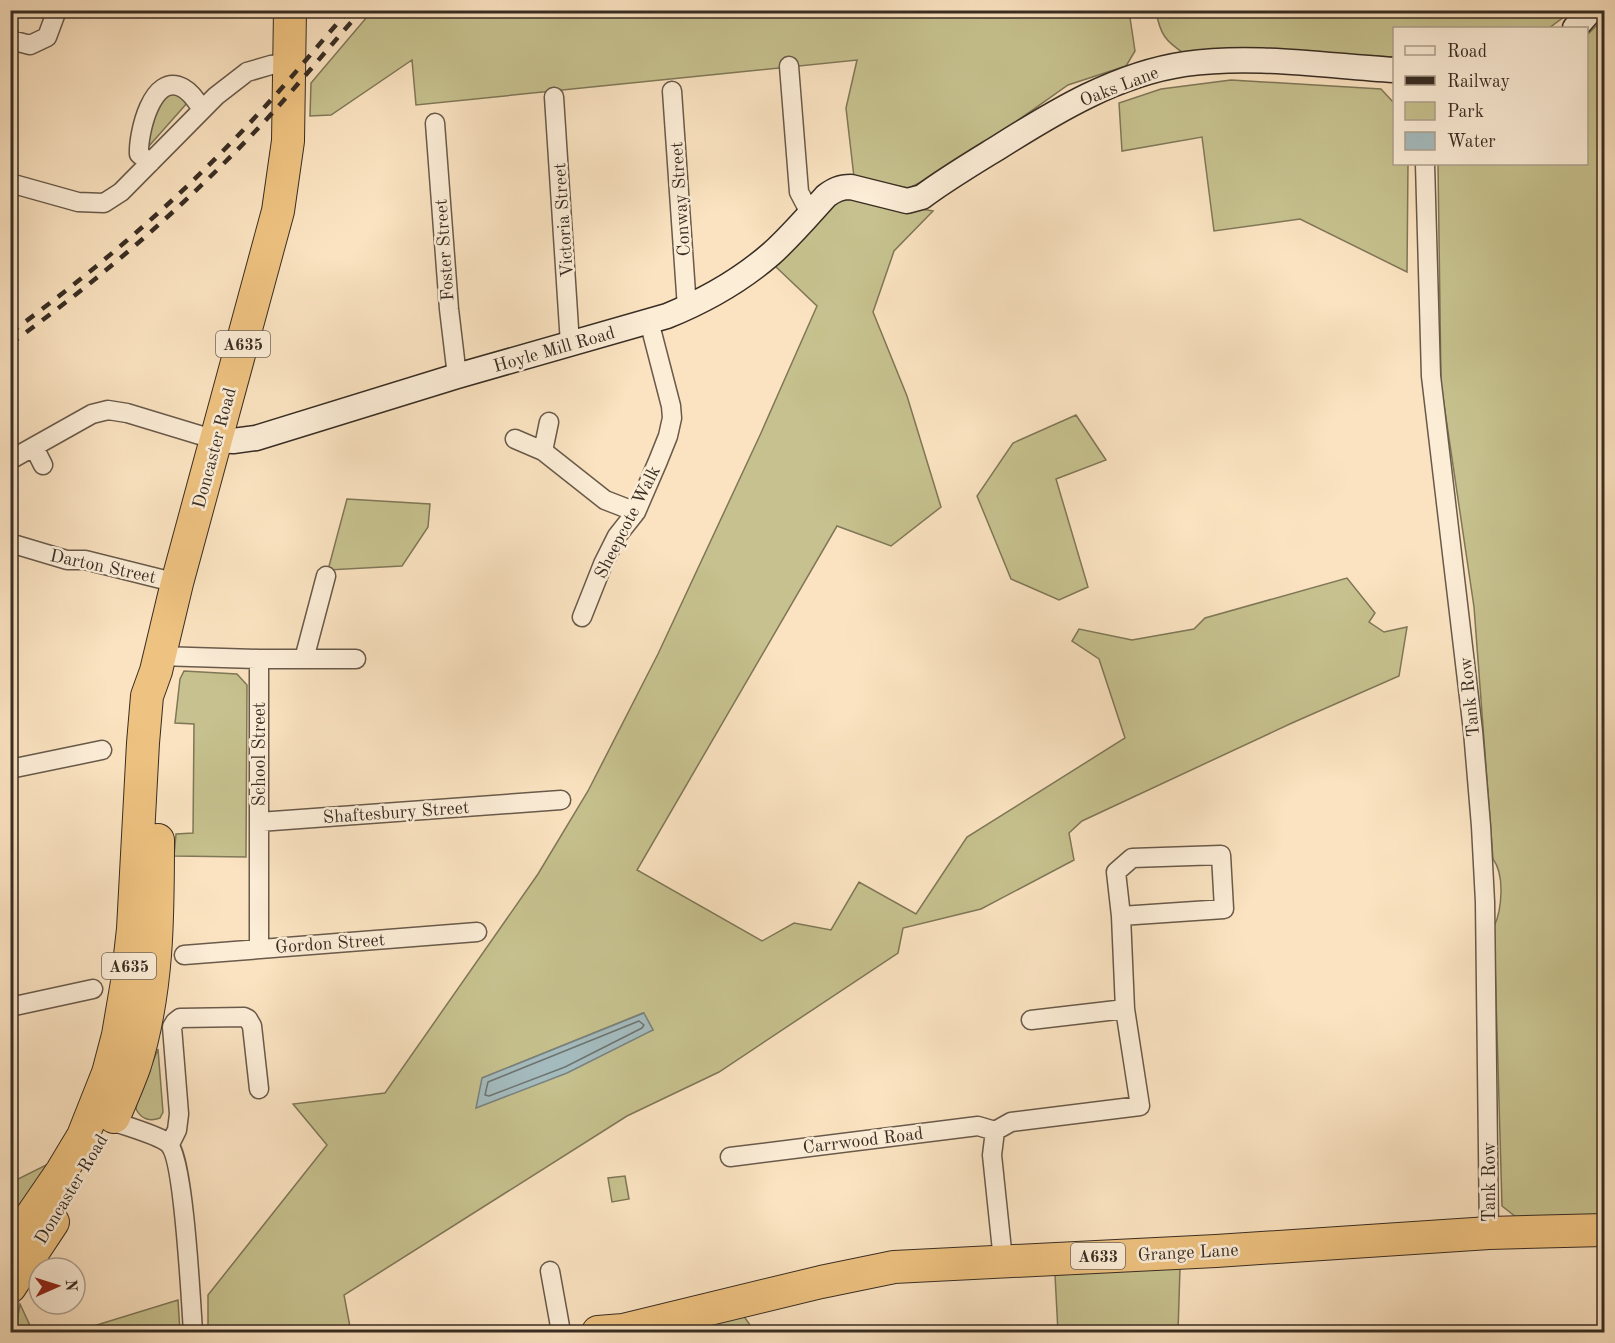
<svg xmlns="http://www.w3.org/2000/svg" width="1615" height="1343" viewBox="0 0 1615 1343" font-family="'Old Standard TT',serif">
<rect width="100%" height="100%" fill="#fbe3c1"/>
<filter id="stains"><feTurbulence type="fractalNoise" baseFrequency=".00333" numOctaves="4"/><feColorMatrix values="0 0 0 0 .2 0 0 0 0 .09 0 0 0 0 .02 0 0 0 .5 -.17"/></filter>
<radialGradient id="worn" r=".72"><stop offset=".6" stop-color="#630" stop-opacity="0"/><stop offset="1" stop-color="#630" stop-opacity=".3"/></radialGradient>
<path fill="#c6c18e" stroke="#7f7758" stroke-width="1.5" fill-rule="evenodd" d="M 372,11 L 1129,11 L 1135,51 L 1126,66 L 1068,85 L 952,167 L 909,188 L 854,177 L 846,108 L 857,60 L 416,105 L 412,60 L 331,115 L 310,116 L 311,83 Z
M 1156,11 L 1572,11 L 1549,28 L 1394,28 L 1394,57 L 1218,49 L 1185,54 C 1165,41 1160,34 1156,11 Z
M 1604,18 L 1604,1214 L 1550,1221 L 1521,1221 L 1502,1206 L 1494,927 C 1502,909 1505,875 1493,859 L 1474,607 L 1441,384 L 1438,164 L 1586,164 L 1587,35 Z
M 1231,80 L 1381,89 L 1394,103 L 1394,164 L 1408,164 L 1407,272 L 1300,219 L 1214,231 L 1202,137 L 1122,151 L 1119,103 L 1161,89 Z
M 178,91 L 188,102 L 149,146 L 145,146 L 155,107 L 169,92 Z
M 852,196 L 933,211 L 894,251 L 873,312 L 907,396 L 941,507 L 891,546 L 837,526 L 637,870 L 762,941 L 794,923 L 831,930 L 859,882 L 916,914 L 967,837 L 1125,738 L 1099,659 L 1072,641 L 1079,629 L 1132,640 L 1194,629 L 1205,618 L 1347,578 L 1375,613 L 1369,622 L 1384,632 L 1407,627 L 1399,676 L 1292,723 L 1082,821 L 1069,833 L 1074,860 L 981,909 L 903,928 L 898,953 L 719,1072 L 627,1116 L 344,1295 L 351,1332 L 211,1332 L 208,1327 L 208,1295 L 327,1145 L 293,1104 L 385,1093 L 538,874 L 588,791 L 658,654 L 761,433 L 817,306 L 775,266 L 833,205 ZM 643,1013 L 653,1030 L 482,1078 Z
M 1076,415 L 1106,460 L 1056,479 L 1088,587 L 1059,600 L 1011,579 L 977,496 L 1013,443 Z
M 347,499 L 430,504 L 428,527 L 402,566 L 328,570 Z
M 184,671 L 237,674 L 247,685 L 246,857 L 174,856 L 176,834 L 193,833 L 194,724 L 175,723 L 180,679 Z
M 158,1049 L 163,1112 L 160,1118 C 150,1122 141,1119 136,1109 L 137,1101 Z
M 50,1163 L 11,1225 L 10,1190 L 16,1180 Z
M 625,1176 L 629,1199 L 612,1202 L 608,1178 Z
M 1180,1268 L 1178,1332 L 1058,1332 L 1055,1275 Z
M 178,1300 L 180,1332 L 74,1332 Z
M 20,1304 L 33,1332 L 15,1332 Z
M 743,1315 L 755,1332 L 671,1332 Z"/>
<path fill="#a4bbbe" stroke="#798280" stroke-width="1.5" d="M 644,1013 L 653,1030 L 567,1073 L 476,1108 L 482,1078 Z"/>
<g fill="none" stroke-linecap="round" stroke-linejoin="round">
<path stroke="#6e7470" stroke-width="1.5" d="M 639,1021 L 644,1025 L 642,1028 L 565,1067 L 489,1096 L 485,1095 L 488,1082 Z"/>
<defs>
<path id="street" d="M 10,11 L 11,10
M 10,37 L 11,40 L 30,45 L 47,37 L 57,10
M 789,66 L 799,192 L 810,213
M 672,91 L 687,308
M 554,97 L 570,344
M 435,123 L 449,309 L 457,376
M 150,163 L 139,154 C 138,134 152,71 183,88 C 192,93 196,101 202,109
M 1425,164 L 1431,376 L 1473,731 L 1481,826 L 1485,902 L 1489,1233
M 10,183 L 78,202 L 104,203 L 121,192 L 216,96 L 247,72 L 271,65 L 289,63
M 515,439 L 543,451 L 605,500 L 636,512
M 34,447 L 43,465
M 543,451 L 549,422
M 10,460 L 92,414 L 108,410 L 127,413 L 216,440
M 10,543 L 67,560 L 85,560 L 177,583
M 582,617 L 603,564 L 617,536 L 636,512 L 658,461 L 668,436 L 672,418 L 671,406 L 649,321
M 159,656 L 259,659 L 259,949
M 259,659 L 356,659
M 304,659 L 326,576
M 10,769 L 102,750
M 259,822 L 561,800
M 184,955 L 477,932
M 10,1007 L 93,989
M 1031,1020 L 1125,1009
M 112,1121 C 125,1126 158,1135 168,1143 C 184,1157 191,1303 193,1332
M 170,1144 L 177,1130 L 179,1114 L 172,1027 L 175,1022 L 180,1018 L 244,1017 L 248,1019 L 252,1026 L 259,1089
M 730,1157 L 978,1126 L 995,1131
M 1003,1260 L 992,1155 L 995,1131 L 1011,1122 L 1140,1106 L 1125,1009 L 1121,916 L 1116,872 L 1132,858 L 1221,855 L 1224,909 L 1121,916
M 550,1271 L 561,1332"/>
<path id="secondary" d="M 1575,28 L 1591,10
M 216,440 L 233,441 L 256,438 L 457,376 L 667,316 C 704,301 741,280 771,254 C 791,236 808,216 826,196 C 834,190 840,187 851,187 L 907,201 L 922,197 C 946,179 973,163 999,147 C 1056,111 1117,74 1185,64 C 1253,54 1326,66 1394,70"/>
<path id="highway" d="M 114,1117 C 121,1100 129,1082 135,1065 C 158,991 158,916 158,840
M 10,1247 L 62,1171 L 83,1136 L 108,1073 L 118,1035 L 127,982 L 133,929 L 143,743 L 147,696 L 156,671 L 177,583 L 278,211 L 288,141 L 290,10
M 10,1287 L 53,1222
M 598,1332 L 623,1330 L 821,1282 L 894,1267 L 1216,1251 L 1489,1233 L 1604,1230"/>
</defs>
<use href="#street" stroke="#695a4a" stroke-width="21"/>
<use href="#secondary" stroke="#382d23" stroke-width="27"/>
<use href="#highway" stroke="#382d23" stroke-width="34"/>
<use href="#street" stroke="#fcedd7" stroke-width="18"/>
<use href="#secondary" stroke="#fcedd7" stroke-width="24"/>
<use href="#highway" stroke="#eec280" stroke-width="32"/>
<path stroke="#382d23" stroke-width="4.5" stroke-dasharray="10 10" stroke-linecap="butt" d="M 10,333 C 99,268 185,194 259,113 C 290,80 319,44 349,10
M 10,344 C 102,278 188,203 265,121 C 298,85 329,47 362,10"/>
</g>
<g text-anchor="middle" stroke-width="5" stroke-linejoin="round" paint-order="stroke">
<g fill="#fcedd7" stroke="#736759" stroke-width="1.5">
<rect x="216" y="331" width="54" height="26" rx="4.5"/>
<rect x="102" y="953" width="54" height="26" rx="4.5"/>
<rect x="1071" y="1243" width="54" height="26" rx="4.5"/>
</g>
<g font-size="16" font-weight="bold" fill="#382d23">
<text x="243" y="350">A635</text>
<text x="129" y="972">A635</text>
<text x="1098" y="1262">A633</text>
</g>
<g font-size="18" fill="#382d23" stroke="#fcedd7">
<text transform="translate(1119 86) rotate(-21)" y="6">Oaks Lane</text>
<text transform="translate(680 199) rotate(-94)" y="6">Conway Street</text>
<text transform="translate(563 220) rotate(-94)" y="6">Victoria Street</text>
<text transform="translate(444 250) rotate(-94)" y="6">Foster Street</text>
<text transform="translate(554 349) rotate(-16)" y="6">Hoyle Mill Road</text>
<text transform="translate(214 448) rotate(-75)" y="6">Doncaster Road</text>
<text transform="translate(627 522) rotate(-63)" y="6">Sheepcote Walk</text>
<text transform="translate(103 566) rotate(12)" y="6">Darton Street</text>
<text transform="translate(1469 697) rotate(-96)" y="6">Tank Row</text>
<text transform="translate(259 754) rotate(-90)" y="6">School Street</text>
<text transform="translate(396 812) rotate(-4)" y="6">Shaftesbury Street</text>
<text transform="translate(330 943) rotate(-4)" y="6">Gordon Street</text>
<text transform="translate(863 1140) rotate(-7)" y="6">Carrwood Road</text>
<text transform="translate(1489 1182) rotate(-90)" y="6">Tank Row</text>
<text transform="translate(71 1189) rotate(-59)" y="6">Doncaster Road</text>
<text transform="translate(1188 1252) rotate(-3)" y="6">Grange Lane</text>
</g>
</g>
<rect width="1615" height="1343" fill="none" stroke="#fbe3c1" stroke-width="36"/>
<rect x="12" y="12" width="1591" height="1319" fill="none" stroke="#382d23" stroke-width="3"/>
<rect x="18" y="18" width="1579" height="1307" fill="none" stroke="#382d23" stroke-width="1.5"/>
<rect x="1393" y="27" width="195" height="138" fill="#fcedd7" stroke="#aea08f" stroke-width="1.5"/>
<rect x="1405" y="46" width="30" height="9" fill="#fcedd7" stroke="#aea08f" stroke-width="1.5"/>
<text x="1447" y="57" font-size="18" fill="#382d23">Road</text>
<rect x="1405" y="76" width="30" height="9" fill="#382d23" stroke="#aea08f" stroke-width="1.5"/>
<text x="1447" y="87" font-size="18" fill="#382d23">Railway</text>
<rect x="1405" y="102" width="30" height="18" fill="#c6c18e" stroke="#aea08f" stroke-width="1.5"/>
<text x="1447" y="117" font-size="18" fill="#382d23">Park</text>
<rect x="1405" y="132" width="30" height="18" fill="#a4bbbe" stroke="#aea08f" stroke-width="1.5"/>
<text x="1447" y="147" font-size="18" fill="#382d23">Water</text>
<g transform="translate(57 1286) rotate(87)"><circle r="28" fill="#fcedd7" stroke="#aea08f" stroke-width="1.5"/>
<path d="M0-4.5L10 22L0 15L-10 22Z" fill="#8f2418"/>
<text y="-9" font-size="16" font-weight="bold" text-anchor="middle" fill="#382d23">N</text>
</g>
<rect width="100%" height="100%" filter="url(#stains)"/>
<rect width="100%" height="100%" fill="url(#worn)"/>
</svg>
